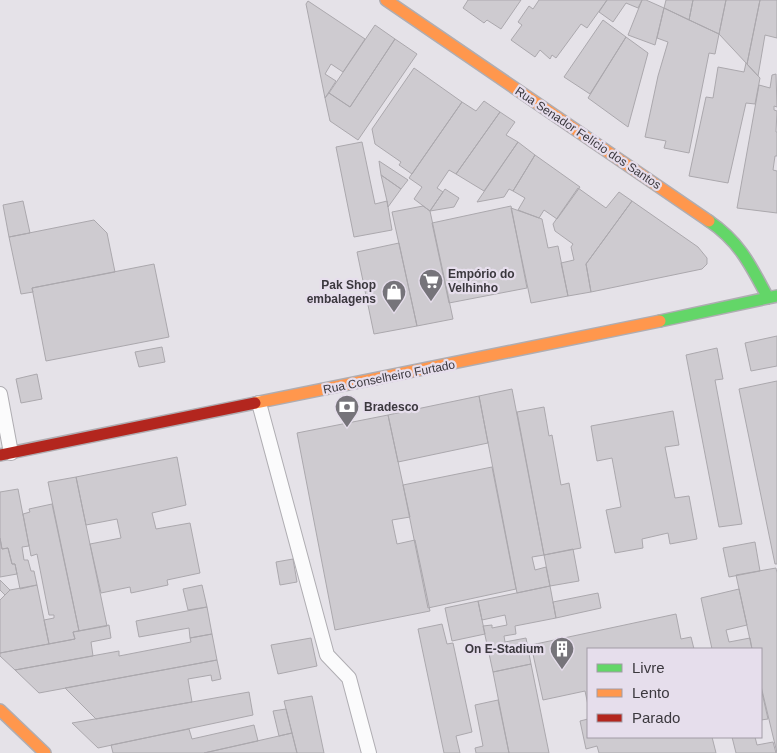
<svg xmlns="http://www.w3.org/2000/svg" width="777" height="753" viewBox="0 0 777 753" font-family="Helvetica,sans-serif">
<rect width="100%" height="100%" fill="#e5e2e8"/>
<path fill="#cecbd0" stroke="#aba8ad" d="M 468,0 L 521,0 L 501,29 L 487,20 L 484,23 L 463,8 Z
M 539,0 L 607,0 L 587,28 L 581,24 L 556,58 L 552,55 L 550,59 L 540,50 L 535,57 L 511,40 L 522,25 L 518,22 L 529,6 L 533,9 Z
M 607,0 L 642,0 L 638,8 L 626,3 L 613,22 L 599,12 Z
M 642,0 L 646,0 L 664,8 L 655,45 L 628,35 Z
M 666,0 L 693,0 L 689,20 L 664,8 Z
M 693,0 L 726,0 L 719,34 L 689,20 Z
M 726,0 L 760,0 L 747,64 L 719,34 Z
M 760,0 L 777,0 L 777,38 L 765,35 L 758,76 L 747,64 Z
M 308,1 L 365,39 L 343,72 L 331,64 L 325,74 L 336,81 L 325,98 L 306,4 Z
M 664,8 L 719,34 L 715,54 L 709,53 L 689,153 L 664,148 L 666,141 L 645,137 L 658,76 L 668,42 L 657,38 Z
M 603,20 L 626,37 L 590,94 L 564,77 Z
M 375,25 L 395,39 L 350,107 L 329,93 Z
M 626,37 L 648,53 L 628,127 L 588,98 Z
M 395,39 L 417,54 L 358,140 L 330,121 L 325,98 L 329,93 L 350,107 Z
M 746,63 L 760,78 L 755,104 L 746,103 L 728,183 L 689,176 L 706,97 L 713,98 L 718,67 L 744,72 Z
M 414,68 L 462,102 L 412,174 L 399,165 L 401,162 L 375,144 L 372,129 Z
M 776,74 L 777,107 L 774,106 L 774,110 L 777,111 L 776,132 L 777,132 L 777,156 L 775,156 L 773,170 L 777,171 L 777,213 L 737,208 L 759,85 L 770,88 L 772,75 Z
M 484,101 L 500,112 L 456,174 L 449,170 L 437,188 L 443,192 L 430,211 L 414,199 L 422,187 L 409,178 L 462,102 L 476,111 Z
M 500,112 L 515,122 L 506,135 L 518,142 L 484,191 L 456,174 Z
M 362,142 L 375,204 L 387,201 L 392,230 L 354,237 L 336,147 Z
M 518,142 L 535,155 L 513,191 L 509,189 L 504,197 L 477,202 Z
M 535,155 L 580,187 L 557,219 L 544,210 L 539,218 L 518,210 L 525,198 L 513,191 Z
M 379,161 L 408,180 L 401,189 L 381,175 Z
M 381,175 L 401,189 L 388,207 L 387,201 Z
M 578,188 L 606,208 L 619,192 L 632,201 L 586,264 L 591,292 L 568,296 L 561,263 L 574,260 L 571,247 L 573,244 L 555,231 L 553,224 Z
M 445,189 L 459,198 L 454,207 L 430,211 Z
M 23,201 L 30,233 L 9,237 L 3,205 Z
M 632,201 L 698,247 L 707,258 L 707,264 L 702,269 L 591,292 L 586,264 Z
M 423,206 L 430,211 L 453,319 L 417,326 L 392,212 Z
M 511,206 L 527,288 L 449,303 L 432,223 Z
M 511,208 L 542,219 L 548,248 L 558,246 L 568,296 L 531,303 Z
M 94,220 L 107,233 L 115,272 L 32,288 L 33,292 L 21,294 L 9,237 Z
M 399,243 L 417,326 L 374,334 L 357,252 Z
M 154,264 L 169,337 L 46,361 L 32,288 Z
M 777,336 L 777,366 L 751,371 L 745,343 Z
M 162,347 L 165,362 L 139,367 L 135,352 Z
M 717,348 L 723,379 L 715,380 L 742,524 L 719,527 L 686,355 Z
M 37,374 L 42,399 L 21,403 L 16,379 Z
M 777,381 L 777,564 L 775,564 L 739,389 Z
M 512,389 L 544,555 L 532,557 L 535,570 L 546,567 L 550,586 L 517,593 L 479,396 Z
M 479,396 L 488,443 L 398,462 L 388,415 Z
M 544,407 L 549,436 L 552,435 L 561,485 L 569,483 L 581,548 L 544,555 L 517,412 Z
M 673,411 L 679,445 L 665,447 L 675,498 L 689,496 L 697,539 L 670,544 L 668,533 L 642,539 L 643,548 L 615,553 L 606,510 L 621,507 L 612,458 L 597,461 L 591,426 Z
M 388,415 L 410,517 L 392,520 L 397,544 L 415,540 L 430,611 L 335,630 L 297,433 Z
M 177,457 L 186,505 L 152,513 L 156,529 L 190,523 L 200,573 L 167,580 L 168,585 L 131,593 L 130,587 L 101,593 L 90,544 L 121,538 L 117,519 L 86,525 L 76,477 Z
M 492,467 L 516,589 L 428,608 L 403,485 Z
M 76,477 L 107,626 L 79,631 L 48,482 Z
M 18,489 L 29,546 L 22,547 L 24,560 L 28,560 L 31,571 L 34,571 L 37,585 L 20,589 L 15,564 L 12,564 L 8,548 L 2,549 L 0,538 L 0,492 Z
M 52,504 L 79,631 L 73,632 L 75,639 L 49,644 L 44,620 L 54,618 L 54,615 L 49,615 L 37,554 L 31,556 L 23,514 L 30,512 L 29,509 Z
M 0,538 L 2,549 L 8,548 L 12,564 L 15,564 L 17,574 L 0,577 Z
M 755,542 L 760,571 L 729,577 L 723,548 Z
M 573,549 L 579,581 L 550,586 L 544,555 Z
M 293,559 L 297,582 L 280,585 L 276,562 Z
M 776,568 L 777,573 L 777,753 L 761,686 L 761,649 L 752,649 L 736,575 Z
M 0,580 L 10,590 L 5,595 L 0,590 Z
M 37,585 L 49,644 L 0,653 L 0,600 L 10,590 Z
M 202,585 L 207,607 L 188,610 L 183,589 Z
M 550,586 L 556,618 L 515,626 L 516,634 L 504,636 L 505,642 L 526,638 L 531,664 L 493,672 L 483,626 L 492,625 L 492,628 L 507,625 L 505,615 L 482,620 L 478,601 Z
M 739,589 L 747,625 L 726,630 L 729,642 L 750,638 L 752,649 L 712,649 L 701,598 Z
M 598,593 L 601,608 L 556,618 L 553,602 Z
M 478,601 L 485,634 L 452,641 L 445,608 Z
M 207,607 L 212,634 L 190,638 L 189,628 L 139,637 L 136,621 Z
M 676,614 L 681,639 L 691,637 L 694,649 L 588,649 L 588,705 L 585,691 L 543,700 L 531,645 Z
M 442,624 L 447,644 L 453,643 L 472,732 L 456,736 L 460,753 L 444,753 L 418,629 Z
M 109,625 L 111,638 L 91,642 L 93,656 L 15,670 L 0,656 L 0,653 L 75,639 L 73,632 Z
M 212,634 L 217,660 L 39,693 L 15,670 L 119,651 L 119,656 L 191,642 L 190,638 Z
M 311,638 L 317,666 L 278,674 L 271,645 Z
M 217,660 L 221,679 L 212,681 L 211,675 L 188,679 L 192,702 L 96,719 L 65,688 Z
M 531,664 L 549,753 L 509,753 L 493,672 Z
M 761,688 L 768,719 L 761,720 Z
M 249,692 L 253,715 L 98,748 L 72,723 Z
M 312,696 L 324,753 L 297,753 L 284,701 Z
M 498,700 L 509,753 L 476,753 L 475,748 L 483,746 L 475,705 Z
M 286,709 L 292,733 L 279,736 L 273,711 Z
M 588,719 L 588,737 L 712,737 L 716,753 L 599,753 L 597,746 L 586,749 L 580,721 Z
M 254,725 L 258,741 L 204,753 L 113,753 L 111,745 L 189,729 L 192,739 Z
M 292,733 L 297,753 L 204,753 L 279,736 Z
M 732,737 L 755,737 L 757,745 L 773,742 L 776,753 L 736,753 Z"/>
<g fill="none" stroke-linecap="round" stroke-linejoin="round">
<defs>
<path id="lane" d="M 0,394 L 11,453
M 259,403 L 327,655 L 349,678 L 369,753"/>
<path id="fast" d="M 709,221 C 740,242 751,266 768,298
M 660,321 L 777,296"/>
<path id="slow" d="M 386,0 L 709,221
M 255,403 L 660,321
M 0,710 L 45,753"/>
<path id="jam" d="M 0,455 L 255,403"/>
</defs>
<use href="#lane" stroke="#afadb2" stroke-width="16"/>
<use href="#fast" stroke="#afadb2" stroke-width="14"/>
<use href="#slow" stroke="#afadb2" stroke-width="14"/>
<use href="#jam" stroke="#afadb2" stroke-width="14"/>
<use href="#lane" stroke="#fbfbfc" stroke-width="14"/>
<use href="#fast" stroke="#63d668" stroke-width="11"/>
<use href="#slow" stroke="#ff974d" stroke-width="11"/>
<use href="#jam" stroke="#b3261e" stroke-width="11"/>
</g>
<defs>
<symbol id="supermarket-pin" viewBox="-11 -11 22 30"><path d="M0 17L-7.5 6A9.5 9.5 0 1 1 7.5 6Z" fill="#76747a" stroke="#e6deec"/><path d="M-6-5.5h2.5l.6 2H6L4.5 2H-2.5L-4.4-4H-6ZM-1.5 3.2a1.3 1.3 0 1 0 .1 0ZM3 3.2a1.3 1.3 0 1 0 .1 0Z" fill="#fff"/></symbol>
<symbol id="shop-pin" viewBox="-11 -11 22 30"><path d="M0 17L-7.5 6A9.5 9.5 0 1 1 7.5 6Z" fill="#76747a" stroke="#e6deec"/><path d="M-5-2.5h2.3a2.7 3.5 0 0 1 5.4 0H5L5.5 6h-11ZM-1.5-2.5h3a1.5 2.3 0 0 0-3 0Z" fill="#fff"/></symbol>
<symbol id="bank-pin" viewBox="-11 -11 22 30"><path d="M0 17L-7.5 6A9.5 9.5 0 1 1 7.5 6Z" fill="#76747a" stroke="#e6deec"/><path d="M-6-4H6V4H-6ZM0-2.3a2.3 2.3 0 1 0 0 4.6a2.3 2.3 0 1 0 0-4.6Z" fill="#fff"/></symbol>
<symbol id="building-pin" viewBox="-11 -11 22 30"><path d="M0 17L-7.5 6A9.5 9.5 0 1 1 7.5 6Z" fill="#76747a" stroke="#e6deec"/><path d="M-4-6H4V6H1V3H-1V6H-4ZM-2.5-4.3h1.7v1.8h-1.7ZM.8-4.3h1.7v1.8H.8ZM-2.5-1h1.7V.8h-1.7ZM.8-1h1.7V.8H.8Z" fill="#fff"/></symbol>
</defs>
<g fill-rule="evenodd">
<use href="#supermarket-pin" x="417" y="267" width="28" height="38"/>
<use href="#shop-pin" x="380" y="278" width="28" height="38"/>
<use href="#bank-pin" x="333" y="393" width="28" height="38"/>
<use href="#building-pin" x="548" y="635" width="28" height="38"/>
</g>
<g text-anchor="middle" stroke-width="4.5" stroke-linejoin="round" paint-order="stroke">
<g font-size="12" fill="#3b383e" stroke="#e6deec">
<text transform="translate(588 138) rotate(34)" y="4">Rua Senador Felício dos Santos</text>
<text transform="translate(389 377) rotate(-11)" y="4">Rua Conselheiro Furtado</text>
</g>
<g font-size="12" font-weight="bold" fill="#3b383e" stroke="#e6deec" text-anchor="start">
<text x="448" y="278">Empório do<tspan x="448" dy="14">Velhinho</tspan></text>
<text x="376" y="289" text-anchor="end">Pak Shop<tspan x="376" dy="14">embalagens</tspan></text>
<text x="364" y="411">Bradesco</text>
<text x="544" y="653" text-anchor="end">On E-Stadium</text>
</g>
</g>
<rect x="587" y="648" width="175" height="90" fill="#e6deec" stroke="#a29ca6"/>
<rect x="597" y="664" width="25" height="8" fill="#63d668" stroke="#a29ca6"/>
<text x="632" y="673" font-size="15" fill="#3b383e">Livre</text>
<rect x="597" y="689" width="25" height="8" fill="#ff974d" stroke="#a29ca6"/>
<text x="632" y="698" font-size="15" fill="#3b383e">Lento</text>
<rect x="597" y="714" width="25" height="8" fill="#b3261e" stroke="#a29ca6"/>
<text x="632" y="723" font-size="15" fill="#3b383e">Parado</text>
</svg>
